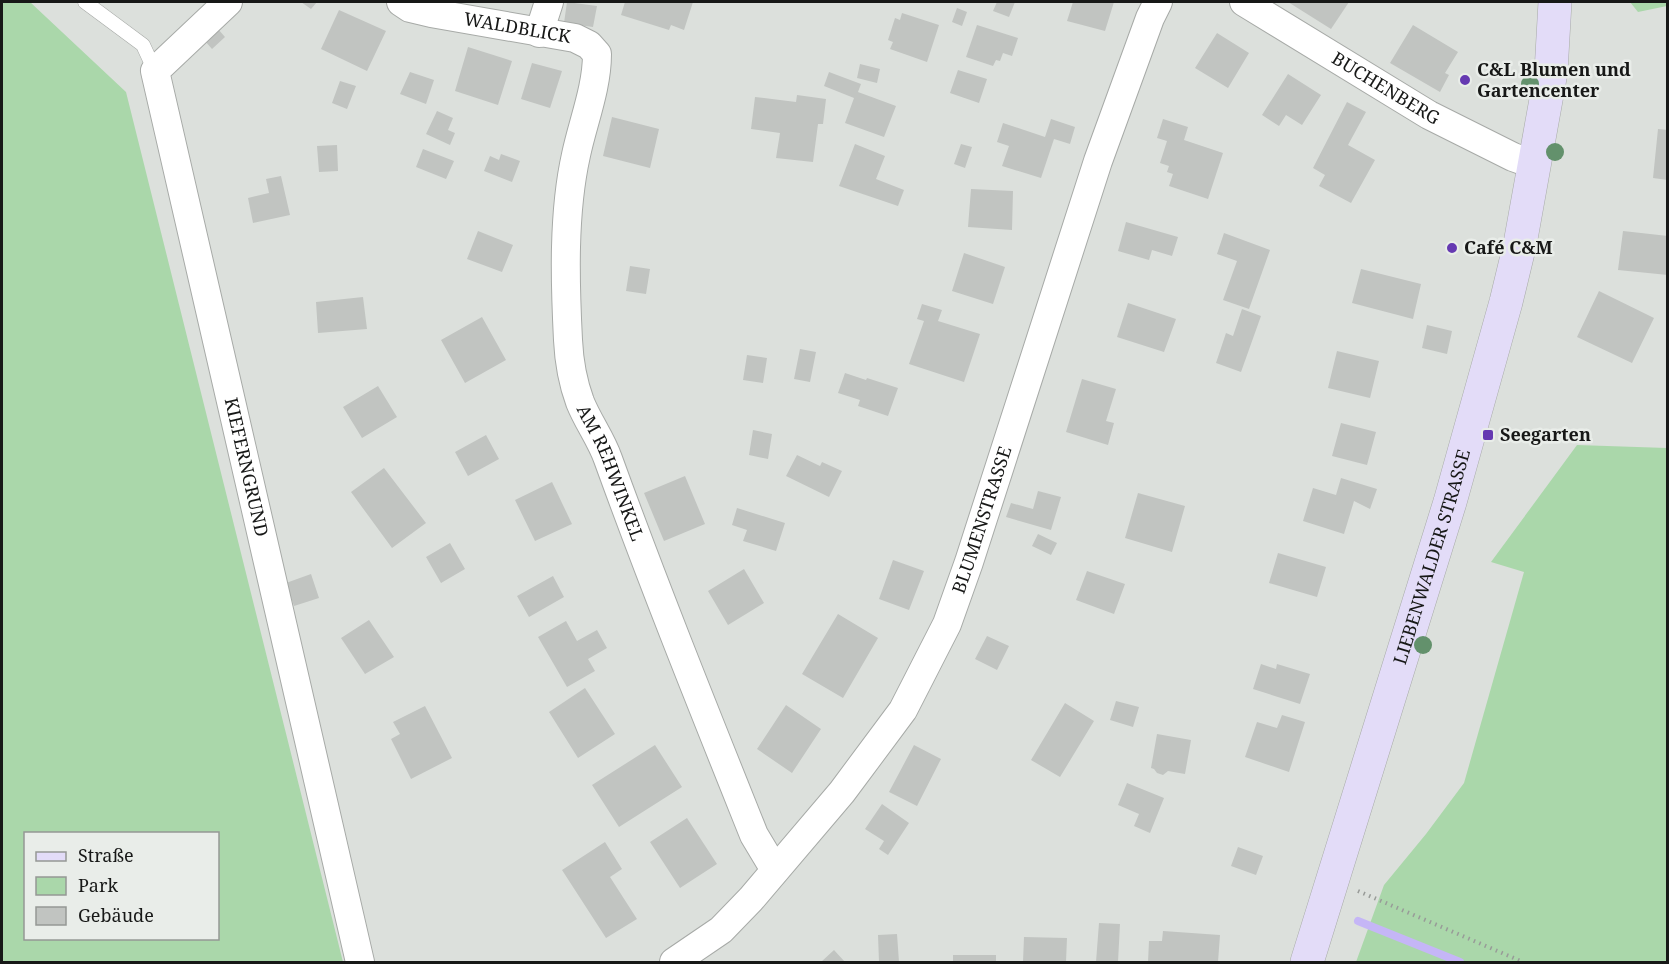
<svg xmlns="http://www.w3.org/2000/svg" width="1669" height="964" viewBox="0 0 1669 964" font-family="'Noto Serif',serif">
<rect width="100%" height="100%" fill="#dce0dc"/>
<path fill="#aad7aa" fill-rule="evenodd" d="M 2,2 L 30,2 L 126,92 L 343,962 L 2,962 ZM 26,834 L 218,834 L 218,938 L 26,938 Z
M 1630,2 L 1667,2 L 1667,6 L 1638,12 Z
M 1577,445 L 1667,448 L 1667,962 L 1356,962 L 1384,885 L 1426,834 L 1464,783 L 1524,572 L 1491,562 Z"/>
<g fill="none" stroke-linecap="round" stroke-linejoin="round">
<path stroke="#c5b6f6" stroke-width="8" d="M 1358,921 L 1460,962"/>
</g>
<path fill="#c1c4c1" d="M 301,2 L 317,2 L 311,9 Z
M 567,2 L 597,6 L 593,27 L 564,23 Z
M 625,2 L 693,2 L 684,30 L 671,25 L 669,30 L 621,15 Z
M 997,2 L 1015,2 L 1009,17 L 993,11 Z
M 1073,2 L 1114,2 L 1105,31 L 1067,21 Z
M 1288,2 L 1349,2 L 1331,29 Z
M 957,8 L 967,12 L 962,26 L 952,22 Z
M 339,10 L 386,31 L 367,71 L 321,49 Z
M 902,13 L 939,25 L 927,62 L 890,49 L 893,42 L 888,40 L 895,18 L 900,20 Z
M 977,25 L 1018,38 L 1012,56 L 1003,53 L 1000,61 L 996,60 L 993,66 L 966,57 Z
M 1413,25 L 1458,52 L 1445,73 L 1449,75 L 1440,92 L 1390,63 Z
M 218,29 L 225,37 L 212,49 L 205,41 Z
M 1217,33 L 1249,53 L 1228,88 L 1195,68 Z
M 468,47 L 512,61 L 498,105 L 455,91 Z
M 532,63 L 562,71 L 550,108 L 521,99 Z
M 860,64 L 880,69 L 877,83 L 857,78 Z
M 958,70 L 987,79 L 979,103 L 950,93 Z
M 410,72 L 434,80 L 426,104 L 400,94 Z
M 829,72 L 861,84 L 858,92 L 896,106 L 884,137 L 845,123 L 854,98 L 824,86 Z
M 1288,74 L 1321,95 L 1302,125 L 1286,115 L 1279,126 L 1262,115 Z
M 340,81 L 356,86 L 347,109 L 332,103 Z
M 797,95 L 826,99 L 823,124 L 818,124 L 813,162 L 776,158 L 780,133 L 751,129 L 755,97 L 796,102 Z
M 1347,102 L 1366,112 L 1348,145 L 1375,160 L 1351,203 L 1319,186 L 1325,175 L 1313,168 Z
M 437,111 L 453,118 L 448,130 L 455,133 L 450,145 L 426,134 Z
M 612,117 L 659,129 L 650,168 L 603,156 Z
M 1051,119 L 1075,127 L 1070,144 L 1054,139 L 1041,178 L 1002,166 L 1009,146 L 997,142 L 1003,123 L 1045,137 Z
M 1163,119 L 1188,127 L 1184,140 L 1223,153 L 1208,199 L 1169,186 L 1173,174 L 1167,172 L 1169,166 L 1160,163 L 1167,141 L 1157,138 Z
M 1658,129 L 1668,130 L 1668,180 L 1653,178 Z
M 855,144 L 885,156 L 876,179 L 904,190 L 898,206 L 839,186 Z
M 961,144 L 972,147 L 965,168 L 954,164 Z
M 337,145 L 338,171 L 319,172 L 317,146 Z
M 423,149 L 454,161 L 446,179 L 416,167 Z
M 501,154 L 520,161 L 512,182 L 484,171 L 490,156 L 499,160 Z
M 281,176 L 290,215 L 253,223 L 248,198 L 269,193 L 266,179 Z
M 971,189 L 1013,191 L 1012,230 L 968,227 Z
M 1126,222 L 1178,237 L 1172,256 L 1152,250 L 1149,260 L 1118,251 Z
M 478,231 L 513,245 L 502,272 L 467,259 Z
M 1623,231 L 1668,236 L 1668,275 L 1618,270 Z
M 1224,233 L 1270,250 L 1249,309 L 1223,300 L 1237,261 L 1217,254 Z
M 964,253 L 1005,267 L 993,304 L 952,291 Z
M 630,266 L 650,269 L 646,294 L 626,291 Z
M 1361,269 L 1421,284 L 1413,319 L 1352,303 Z
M 1599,291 L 1654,318 L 1632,363 L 1577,337 Z
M 363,297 L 367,329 L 318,333 L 316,302 Z
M 1128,303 L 1176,319 L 1164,352 L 1117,337 Z
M 922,304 L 942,310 L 938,321 L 980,334 L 964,382 L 909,364 L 924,321 L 917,319 Z
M 1242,309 L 1261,316 L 1241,372 L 1216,363 L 1226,333 L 1233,336 Z
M 482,317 L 506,360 L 465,383 L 441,340 Z
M 1427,325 L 1452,331 L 1447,354 L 1422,348 Z
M 800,349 L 816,352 L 810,382 L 794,379 Z
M 1337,351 L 1379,361 L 1370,398 L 1328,388 Z
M 747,355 L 767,358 L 763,383 L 743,380 Z
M 845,373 L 866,380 L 867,378 L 898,388 L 888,416 L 858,406 L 860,400 L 838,393 Z
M 1082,379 L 1116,389 L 1106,421 L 1114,423 L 1108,445 L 1066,432 Z
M 378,386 L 397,417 L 362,438 L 343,407 Z
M 1341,423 L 1376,432 L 1367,465 L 1332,456 Z
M 753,430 L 772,434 L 768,459 L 749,455 Z
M 486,435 L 499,459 L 468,476 L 455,452 Z
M 797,455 L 820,466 L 822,462 L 842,471 L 829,497 L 786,476 Z
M 384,468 L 426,523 L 392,548 L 351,492 Z
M 685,476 L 705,524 L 664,541 L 644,493 Z
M 1341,478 L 1377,489 L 1370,509 L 1354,501 L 1344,534 L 1303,521 L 1313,488 L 1336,495 Z
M 552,482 L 572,524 L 535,541 L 515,500 Z
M 1038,491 L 1061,497 L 1051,530 L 1006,517 L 1011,503 L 1033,509 Z
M 1138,493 L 1185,506 L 1172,552 L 1125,538 Z
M 737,508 L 785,523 L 776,551 L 743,541 L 747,530 L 732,525 Z
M 1038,534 L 1057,543 L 1051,555 L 1032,546 Z
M 450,543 L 465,569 L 441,583 L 426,557 Z
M 1278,553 L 1326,567 L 1317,597 L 1269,583 Z
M 893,560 L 924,571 L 909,610 L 879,599 Z
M 744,569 L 764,603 L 728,625 L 708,591 Z
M 1087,571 L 1125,584 L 1114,614 L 1076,600 Z
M 311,574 L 319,598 L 294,606 L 286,583 Z
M 553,576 L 564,597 L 529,617 L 517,596 Z
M 838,614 L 878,638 L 843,698 L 802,674 Z
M 369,620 L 394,657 L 365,674 L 341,638 Z
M 566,621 L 577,641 L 597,630 L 607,648 L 588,659 L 595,671 L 567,687 L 538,637 Z
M 987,636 L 1009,646 L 997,670 L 975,659 Z
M 1261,664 L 1276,669 L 1277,664 L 1310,674 L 1300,704 L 1253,689 Z
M 585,688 L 615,734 L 578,758 L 549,712 Z
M 1116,701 L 1139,707 L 1133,727 L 1110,720 Z
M 1065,703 L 1094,721 L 1060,777 L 1031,760 Z
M 786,705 L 821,729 L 792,773 L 757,749 Z
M 425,706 L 452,758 L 411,779 L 391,739 L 400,734 L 393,722 Z
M 1282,715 L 1305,722 L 1289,772 L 1245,757 L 1257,722 L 1277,728 Z
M 1157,734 L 1191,740 L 1185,774 L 1168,771 L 1163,775 L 1157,773 L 1154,769 L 1151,768 Z
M 655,745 L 682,787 L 619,827 L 592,785 Z
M 914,745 L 941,759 L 917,806 L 889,792 Z
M 1127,783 L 1164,798 L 1150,833 L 1134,826 L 1139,814 L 1118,805 Z
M 882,804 L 909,823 L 888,855 L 879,849 L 884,841 L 865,829 Z
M 687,818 L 717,864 L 680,888 L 650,842 Z
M 605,842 L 622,869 L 610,877 L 637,919 L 606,938 L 562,870 Z
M 1238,847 L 1263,856 L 1256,875 L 1231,866 Z
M 1099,923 L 1120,924 L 1118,962 L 1096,962 Z
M 1163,931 L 1220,935 L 1218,962 L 1148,962 L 1149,941 L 1162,941 Z
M 897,934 L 899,962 L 879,962 L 878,935 Z
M 1024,937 L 1067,938 L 1066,962 L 1023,962 Z
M 834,950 L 845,962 L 821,962 Z
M 953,955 L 996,955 L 996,962 L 953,962 Z"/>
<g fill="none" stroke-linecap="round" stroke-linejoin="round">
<defs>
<path id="lane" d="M 85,2 L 143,45 L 155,71"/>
<g id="street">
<path id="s1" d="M 228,2 L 155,71 L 360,962"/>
<path id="s2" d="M 401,2 L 410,8 L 431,13 L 575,38 L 589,45 L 597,54 C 597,88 583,122 576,155 C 563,213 565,281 568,340 C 569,361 573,383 580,402 C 588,422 601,439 608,459 C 654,586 704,710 754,835 L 775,870"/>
<path id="s3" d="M 1244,2 L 1429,115 L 1513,157 L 1535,165"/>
<path d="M 539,33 L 549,2"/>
<path id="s4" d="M 674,962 L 721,930 L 751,899 L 842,792 L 903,710 L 947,624 L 969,562 L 1098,161 L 1150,18 L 1158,2"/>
</g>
<g id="secondary">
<path id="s5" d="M 1307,962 L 1450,502 L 1506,302 L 1520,244 L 1551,72 L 1555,2"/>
</g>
</defs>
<use href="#lane" stroke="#a7aaa7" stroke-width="15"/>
<use href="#street" stroke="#a7aaa7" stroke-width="30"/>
<use href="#secondary" stroke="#a7aaa7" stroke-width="34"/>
<path stroke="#989b98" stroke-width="4" stroke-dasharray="1.5 4.5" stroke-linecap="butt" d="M 1358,891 L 1523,962"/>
<use href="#lane" stroke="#fff" stroke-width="14"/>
<use href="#street" stroke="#fff" stroke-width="28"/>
<use href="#secondary" stroke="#e3dcf8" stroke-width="33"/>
</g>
<g fill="#63916c">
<circle cx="1530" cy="84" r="9"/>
<circle cx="1555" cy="152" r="9"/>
<circle cx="1423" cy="645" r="9"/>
</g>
<g fill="#6539b1" stroke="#e9ede9" stroke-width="2">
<circle cx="1465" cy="80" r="6"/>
<circle cx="1452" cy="248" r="6"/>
<rect x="1482" y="429" width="12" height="12" rx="3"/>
</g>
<g text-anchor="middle" stroke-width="5" stroke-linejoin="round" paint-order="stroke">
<g font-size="18" fill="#171817" stroke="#e9ede9">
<text dy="6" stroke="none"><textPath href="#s2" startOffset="120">WALDBLICK</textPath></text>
<text dy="6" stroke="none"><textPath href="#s3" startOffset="166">BUCHENBERG</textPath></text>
<text dy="6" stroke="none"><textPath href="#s1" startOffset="507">KIEFERNGRUND</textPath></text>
<text dy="6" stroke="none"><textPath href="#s2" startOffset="636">AM REHWINKEL</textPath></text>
<text dy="6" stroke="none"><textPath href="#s4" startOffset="549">BLUMENSTRASSE</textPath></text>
<text dy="6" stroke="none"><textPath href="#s5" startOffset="424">LIEBENWALDER STRASSE</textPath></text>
</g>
<g font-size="18" font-weight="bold" fill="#171817" stroke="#e9ede9" text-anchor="start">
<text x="1477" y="76">C&amp;L Blumen und<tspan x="1477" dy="21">Gartencenter</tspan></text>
<text x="1464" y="254">Café C&amp;M</text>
<text x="1500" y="441">Seegarten</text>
</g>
</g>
<rect width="1669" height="964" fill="none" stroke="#171817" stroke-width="6"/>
<rect x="24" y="832" width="195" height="108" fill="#e9ede9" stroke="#959895" stroke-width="1.5"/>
<rect x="36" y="852" width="30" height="9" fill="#e3dcf8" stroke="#959895" stroke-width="1.5"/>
<text x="78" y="862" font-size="18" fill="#171817">Straße</text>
<rect x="36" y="877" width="30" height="18" fill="#aad7aa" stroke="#959895" stroke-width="1.5"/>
<text x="78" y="892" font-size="18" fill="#171817">Park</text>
<rect x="36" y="907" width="30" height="18" fill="#c1c4c1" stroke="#959895" stroke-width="1.5"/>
<text x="78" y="922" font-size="18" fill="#171817">Gebäude</text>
</svg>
